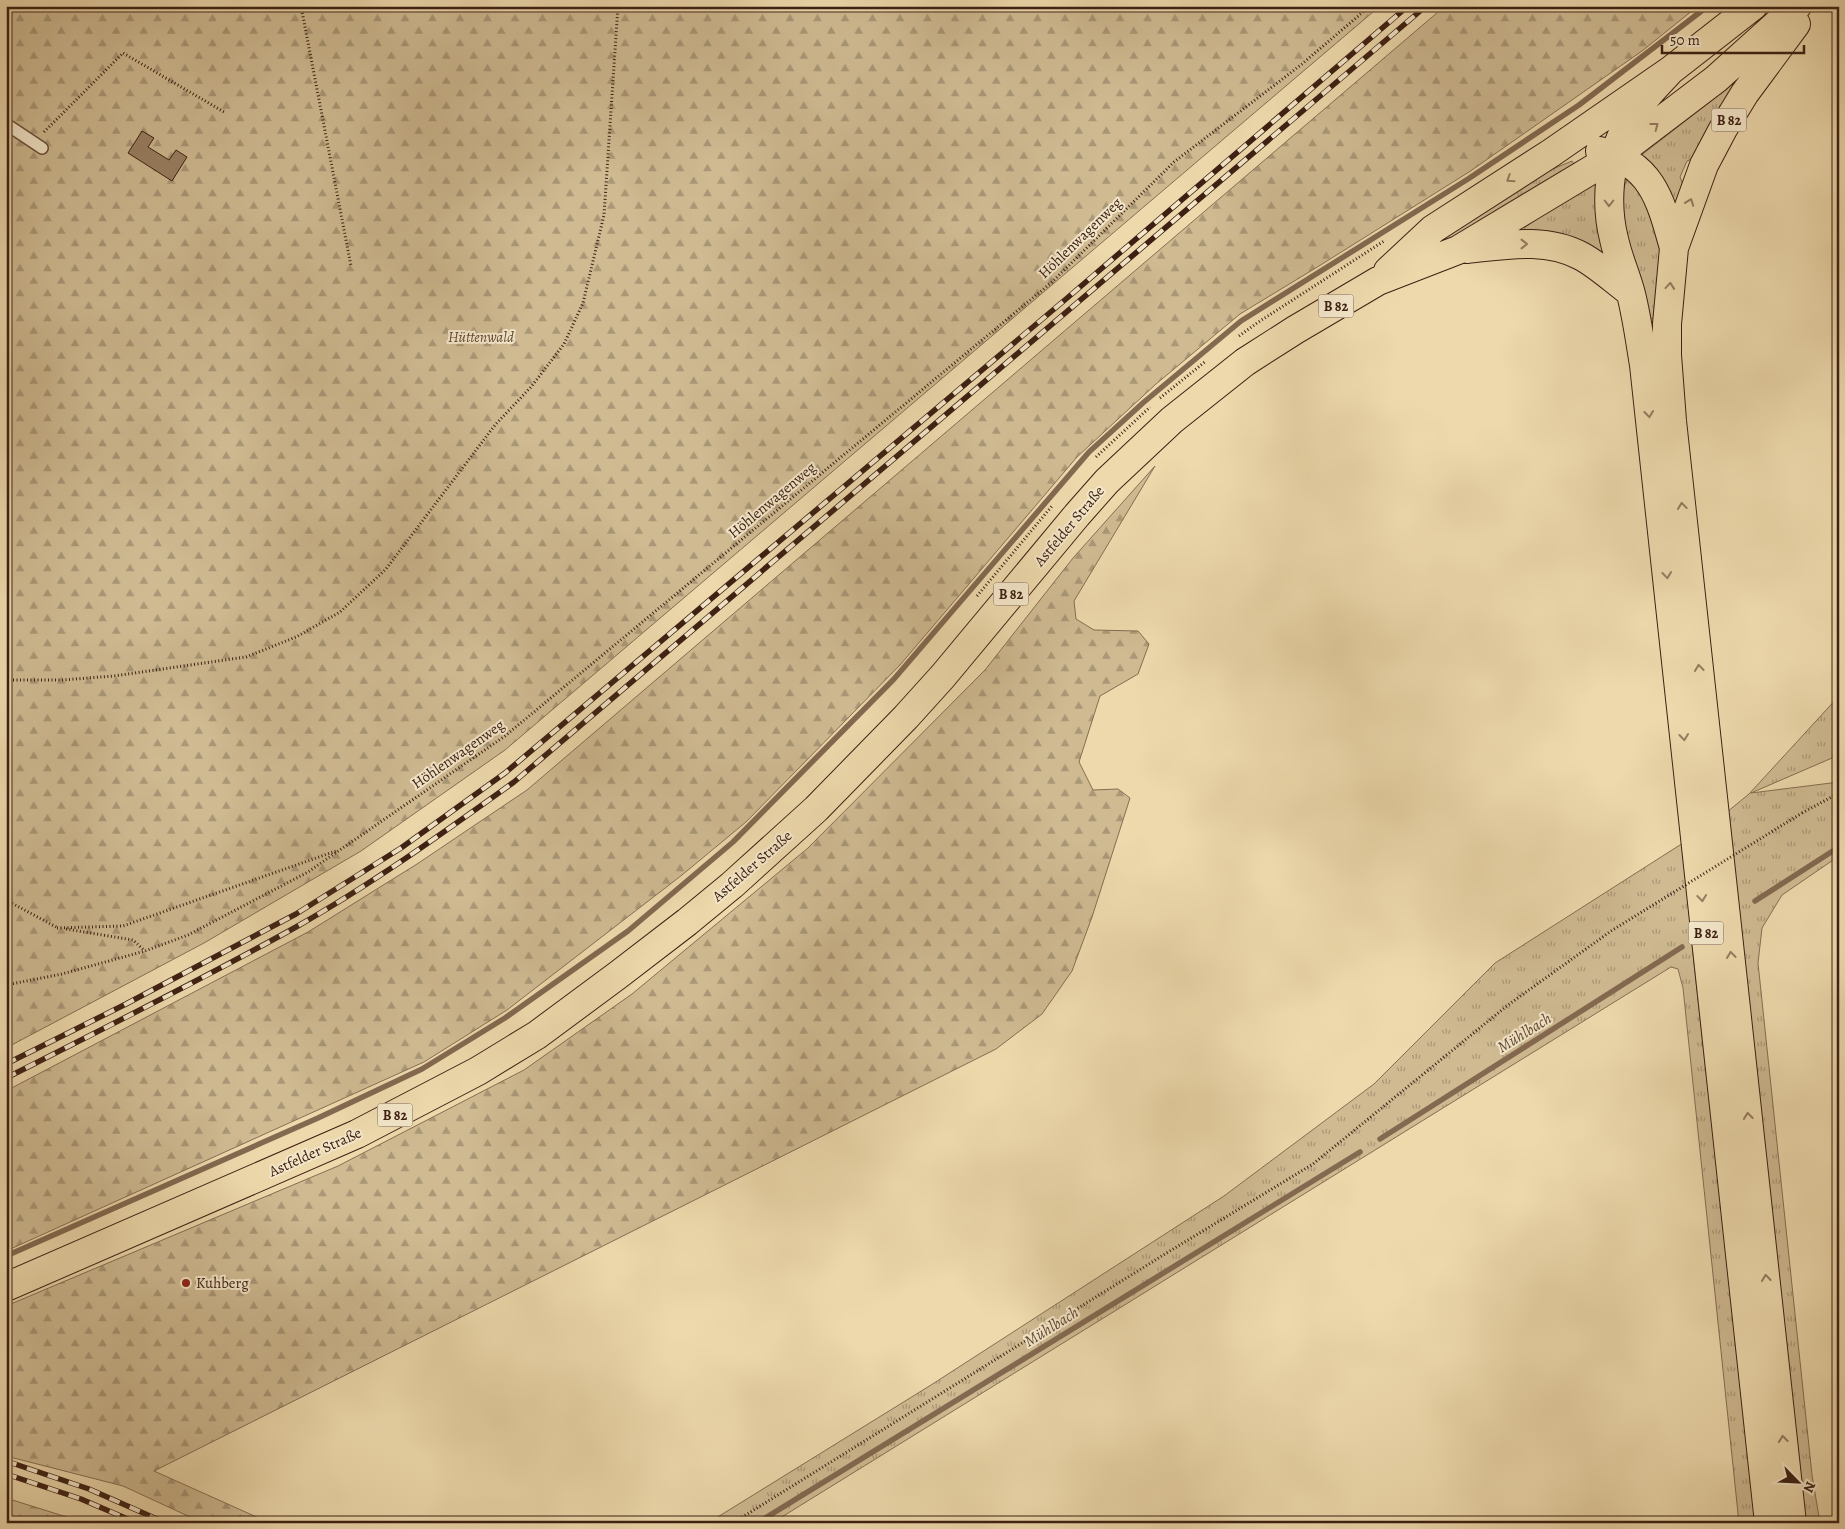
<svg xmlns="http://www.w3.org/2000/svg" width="1845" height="1529" viewBox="0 0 1845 1529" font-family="Alegreya,serif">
<defs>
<pattern id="grass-tufts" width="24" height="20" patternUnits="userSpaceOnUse" patternTransform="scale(1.25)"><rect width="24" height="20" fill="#cfba92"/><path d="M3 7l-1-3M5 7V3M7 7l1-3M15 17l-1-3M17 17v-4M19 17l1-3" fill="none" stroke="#a99776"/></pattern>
<pattern id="forest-firs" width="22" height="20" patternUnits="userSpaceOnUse" patternTransform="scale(1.25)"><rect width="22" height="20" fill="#cfba92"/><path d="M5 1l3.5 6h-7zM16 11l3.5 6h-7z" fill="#a99776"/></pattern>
</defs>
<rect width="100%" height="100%" fill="#edd9ac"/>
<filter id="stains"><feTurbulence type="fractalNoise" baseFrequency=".004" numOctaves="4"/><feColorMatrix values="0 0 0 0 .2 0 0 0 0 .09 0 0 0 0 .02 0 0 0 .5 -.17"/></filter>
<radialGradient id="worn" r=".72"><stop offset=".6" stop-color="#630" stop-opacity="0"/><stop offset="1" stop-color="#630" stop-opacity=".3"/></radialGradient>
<path fill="url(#grass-tufts)" stroke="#866d52" d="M 1747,73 L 1699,156 L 1687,161 L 1680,177 L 1685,190 L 1679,208 L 1672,208 L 1639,157 Z
M 1572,161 L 1575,166 L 1513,205 L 1407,263 L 1405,260 L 1550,170 Z
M 1628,178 L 1639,186 L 1659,233 L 1660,255 L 1654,318 L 1651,319 C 1648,307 1645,296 1641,284 C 1633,256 1611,206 1628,178 Z
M 1596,182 L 1607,261 L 1527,234 L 1524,228 L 1570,196 Z
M 1839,696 L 1839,755 L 1751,793 L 1839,782 L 1839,856 L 1782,895 L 1762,928 L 1758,963 L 1812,1475 L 1820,1523 L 1800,1523 L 1727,812 L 1749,794 Z
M 1683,843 L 1693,954 L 1756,1523 L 1739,1523 L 1683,988 L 1678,969 L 1671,967 L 772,1523 L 708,1523 L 931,1385 L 1224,1196 L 1374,1084 L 1495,963 Z"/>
<path fill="url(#forest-firs)" stroke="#866d52" d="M 6,6 L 1380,6 L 505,750 L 361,851 L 204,943 L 6,1048 Z
M 1445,6 L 1698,6 L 1642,51 L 1469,172 L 1319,266 L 1240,314 L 1156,384 L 1077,457 L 900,665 L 746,822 L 682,875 L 507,1010 L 424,1062 L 6,1251 L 6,1091 L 308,932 L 417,864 L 527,790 Z
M 1155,466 L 1074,601 L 1076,619 L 1094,630 L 1138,631 L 1149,644 L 1138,674 L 1100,696 L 1079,762 L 1093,790 L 1118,789 L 1130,798 L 1092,917 L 1072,971 L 1042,1014 L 996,1049 L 154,1471 L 270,1523 L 203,1523 L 123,1486 L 6,1456 L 6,1306 L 338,1166 L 524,1070 L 632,994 L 808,848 L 985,670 L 1073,558 Z
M 6,1498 L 86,1523 L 6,1523 Z"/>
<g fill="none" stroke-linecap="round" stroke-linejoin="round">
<path stroke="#836950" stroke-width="5.5" d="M 1755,901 L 1839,847
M 1380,1139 L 1682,947
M 6,1256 L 318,1118 L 422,1069 L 505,1018 L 628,931 L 733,842 L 894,679 L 1089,452 L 1144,402 L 1241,321 L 1468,179 L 1579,105 L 1708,6
M 757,1523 L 1360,1152"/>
</g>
<path fill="#998063" stroke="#3d2013" d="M 142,131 L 154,138 L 148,147 L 169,160 L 176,150 L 187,157 L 172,181 L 128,153 Z"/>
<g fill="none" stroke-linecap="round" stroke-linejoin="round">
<defs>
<path id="lane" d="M 6,124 L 42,148"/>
<path id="primary" d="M 1671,70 C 1654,88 1635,107 1624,130 C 1609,163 1605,204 1614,239 C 1618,258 1626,275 1631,294 C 1637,318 1640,341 1644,365 L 1769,1523
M 1600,151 C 1653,164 1661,202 1674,248
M 1467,249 C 1505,245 1546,237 1581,256 C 1598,265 1614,280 1630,292
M 1388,271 L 1433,229 L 1551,153 L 1671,70 L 1753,6
M 6,1287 L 357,1134 L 478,1071 L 537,1035 L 618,975 L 687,922 L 732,885 L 816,809 L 906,717 L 943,676 L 1077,515 L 1107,481 L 1172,420 L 1245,362 L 1295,330 L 1378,281 L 1458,250 L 1616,155 L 1716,79 L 1797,6
M 1792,1523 L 1672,421 L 1667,355 L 1667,324 L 1674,248 L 1704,165 L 1723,129 L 1745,93 L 1796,24"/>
</defs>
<use href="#lane" stroke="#694e39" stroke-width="14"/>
<use href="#primary" stroke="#3d2013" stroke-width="30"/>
<path stroke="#3d2013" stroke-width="3" stroke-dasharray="1 2.5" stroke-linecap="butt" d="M 301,6 L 351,266
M 44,132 L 123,53 L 224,112
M 1239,336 L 1257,323 L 1384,241
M 1160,398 L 1206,361
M 1096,457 L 1150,407
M 977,596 L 1052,506
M 6,680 L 62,680 L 114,676 L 246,657 L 296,637 L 340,612 L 386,569 L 495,425 L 531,387 L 564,344 L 583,303 L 604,215 L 618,6
M 1802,813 L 1839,793
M 6,900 L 58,928
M 57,928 L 123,926 L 336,851
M 66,929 L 133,940 L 145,951
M 6,985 L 62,974 L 145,951 L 188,935 L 308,872 L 505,736 L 1052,282 L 1174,162 L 1302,64 L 1370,6
M 733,1523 L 1165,1254 L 1313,1164 L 1508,1005 L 1611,931"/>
<use href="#lane" stroke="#f3e6c9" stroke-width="11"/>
<use href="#primary" stroke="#edd9ac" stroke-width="28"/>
<defs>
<path id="rail" d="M 6,1064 L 126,1004 L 296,914 L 401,848 L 505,773 L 1066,299 L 1408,6
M 6,1078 C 103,1029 201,980 296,927 C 372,884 443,833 514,782 L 1426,6
M 6,1461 L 89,1489 L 166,1523
M 6,1474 L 81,1499 L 137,1523"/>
</defs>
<use href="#rail" stroke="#3d2013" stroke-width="5.5"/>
<use href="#rail" stroke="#f3e6c9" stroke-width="4" stroke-dasharray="11" stroke-linecap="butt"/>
<path stroke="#3d2013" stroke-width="3" stroke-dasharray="1 2.5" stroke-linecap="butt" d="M 1611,931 L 1802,813"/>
</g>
<defs><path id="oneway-chevron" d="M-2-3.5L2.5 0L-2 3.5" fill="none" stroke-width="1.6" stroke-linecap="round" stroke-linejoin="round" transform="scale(1.25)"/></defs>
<g stroke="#957c60">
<use href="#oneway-chevron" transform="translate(1655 126) rotate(-37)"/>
<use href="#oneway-chevron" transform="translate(1510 179) rotate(147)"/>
<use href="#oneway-chevron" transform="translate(1690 202) rotate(-70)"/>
<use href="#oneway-chevron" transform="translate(1609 203) rotate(90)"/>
<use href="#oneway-chevron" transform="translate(1524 244)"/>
<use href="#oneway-chevron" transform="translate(1670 286) rotate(-85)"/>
<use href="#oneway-chevron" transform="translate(1649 414) rotate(84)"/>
<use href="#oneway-chevron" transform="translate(1682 506) rotate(-96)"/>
<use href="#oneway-chevron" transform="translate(1667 575) rotate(84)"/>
<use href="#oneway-chevron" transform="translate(1699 668) rotate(-96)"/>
<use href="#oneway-chevron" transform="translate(1684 737) rotate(84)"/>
<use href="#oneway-chevron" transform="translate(1702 898) rotate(84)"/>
<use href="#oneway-chevron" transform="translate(1731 955) rotate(-96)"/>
<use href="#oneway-chevron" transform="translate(1748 1116) rotate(-96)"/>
<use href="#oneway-chevron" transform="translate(1766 1278) rotate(-96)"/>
<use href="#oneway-chevron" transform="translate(1783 1439) rotate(-96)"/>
</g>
<circle fill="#8f2418" stroke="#f3e6c9" stroke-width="2" cx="186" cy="1283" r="5"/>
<g text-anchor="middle" stroke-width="4" stroke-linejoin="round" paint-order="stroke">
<g fill="#f3e6c9" stroke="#745b4a" stroke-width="1">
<rect x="1711.5" y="108.5" width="35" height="23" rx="4"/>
<rect x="1318.5" y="294.5" width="35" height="23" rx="4"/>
<rect x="993.5" y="582.5" width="35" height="23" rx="4"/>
<rect x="1688.5" y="921.5" width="35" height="23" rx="4"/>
<rect x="377.5" y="1103.5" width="35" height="23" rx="4"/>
</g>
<g font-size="14" font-weight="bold" fill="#3d2013">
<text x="1729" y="125">B 82</text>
<text x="1336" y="311">B 82</text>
<text x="1011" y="599">B 82</text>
<text x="1706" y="938">B 82</text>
<text x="395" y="1120">B 82</text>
</g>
<g font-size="15" fill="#3d2013" stroke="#f3e6c9">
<text transform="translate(1080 238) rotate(-44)" y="5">Höhlenwagenweg</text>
<text transform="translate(772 500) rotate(-40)" y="5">Höhlenwagenweg</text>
<text transform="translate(1069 526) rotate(-50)" y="5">Astfelder Straße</text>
<text transform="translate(458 754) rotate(-35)" y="5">Höhlenwagenweg</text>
<text transform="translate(752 866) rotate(-41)" y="5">Astfelder Straße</text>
<text transform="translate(315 1152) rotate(-24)" y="5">Astfelder Straße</text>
</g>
<g font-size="15" font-style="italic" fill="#624633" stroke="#f3e6c9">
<text x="481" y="342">Hüttenwald</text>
</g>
<g font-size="15" fill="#3d2013" stroke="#f3e6c9" text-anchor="start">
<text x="196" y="1288">Kuhberg</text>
</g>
<g font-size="16" font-style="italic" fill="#604531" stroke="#f3e6c9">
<text transform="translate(1524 1032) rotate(-32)" y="6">Mühlbach</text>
<text transform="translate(1051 1326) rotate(-32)" y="6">Mühlbach</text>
</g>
</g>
<rect width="1845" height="1529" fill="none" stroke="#edd9ac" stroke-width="25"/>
<rect x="8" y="8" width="1830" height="1514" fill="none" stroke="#3d2013" stroke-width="2.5"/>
<rect x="12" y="12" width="1820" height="1504" fill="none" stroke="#3d2013"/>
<g transform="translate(1798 1482) rotate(114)" stroke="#f3e6c9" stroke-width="4" paint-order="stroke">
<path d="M0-4L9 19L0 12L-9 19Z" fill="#3d2013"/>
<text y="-8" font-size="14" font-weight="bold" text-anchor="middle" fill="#3d2013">N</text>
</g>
<path d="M1662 45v8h142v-8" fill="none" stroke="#3d2013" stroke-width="2.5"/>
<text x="1670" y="45" font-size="15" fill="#3d2013" stroke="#f3e6c9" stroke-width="4" paint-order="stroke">50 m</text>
<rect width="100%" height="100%" filter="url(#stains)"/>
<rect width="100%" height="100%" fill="url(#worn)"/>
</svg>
